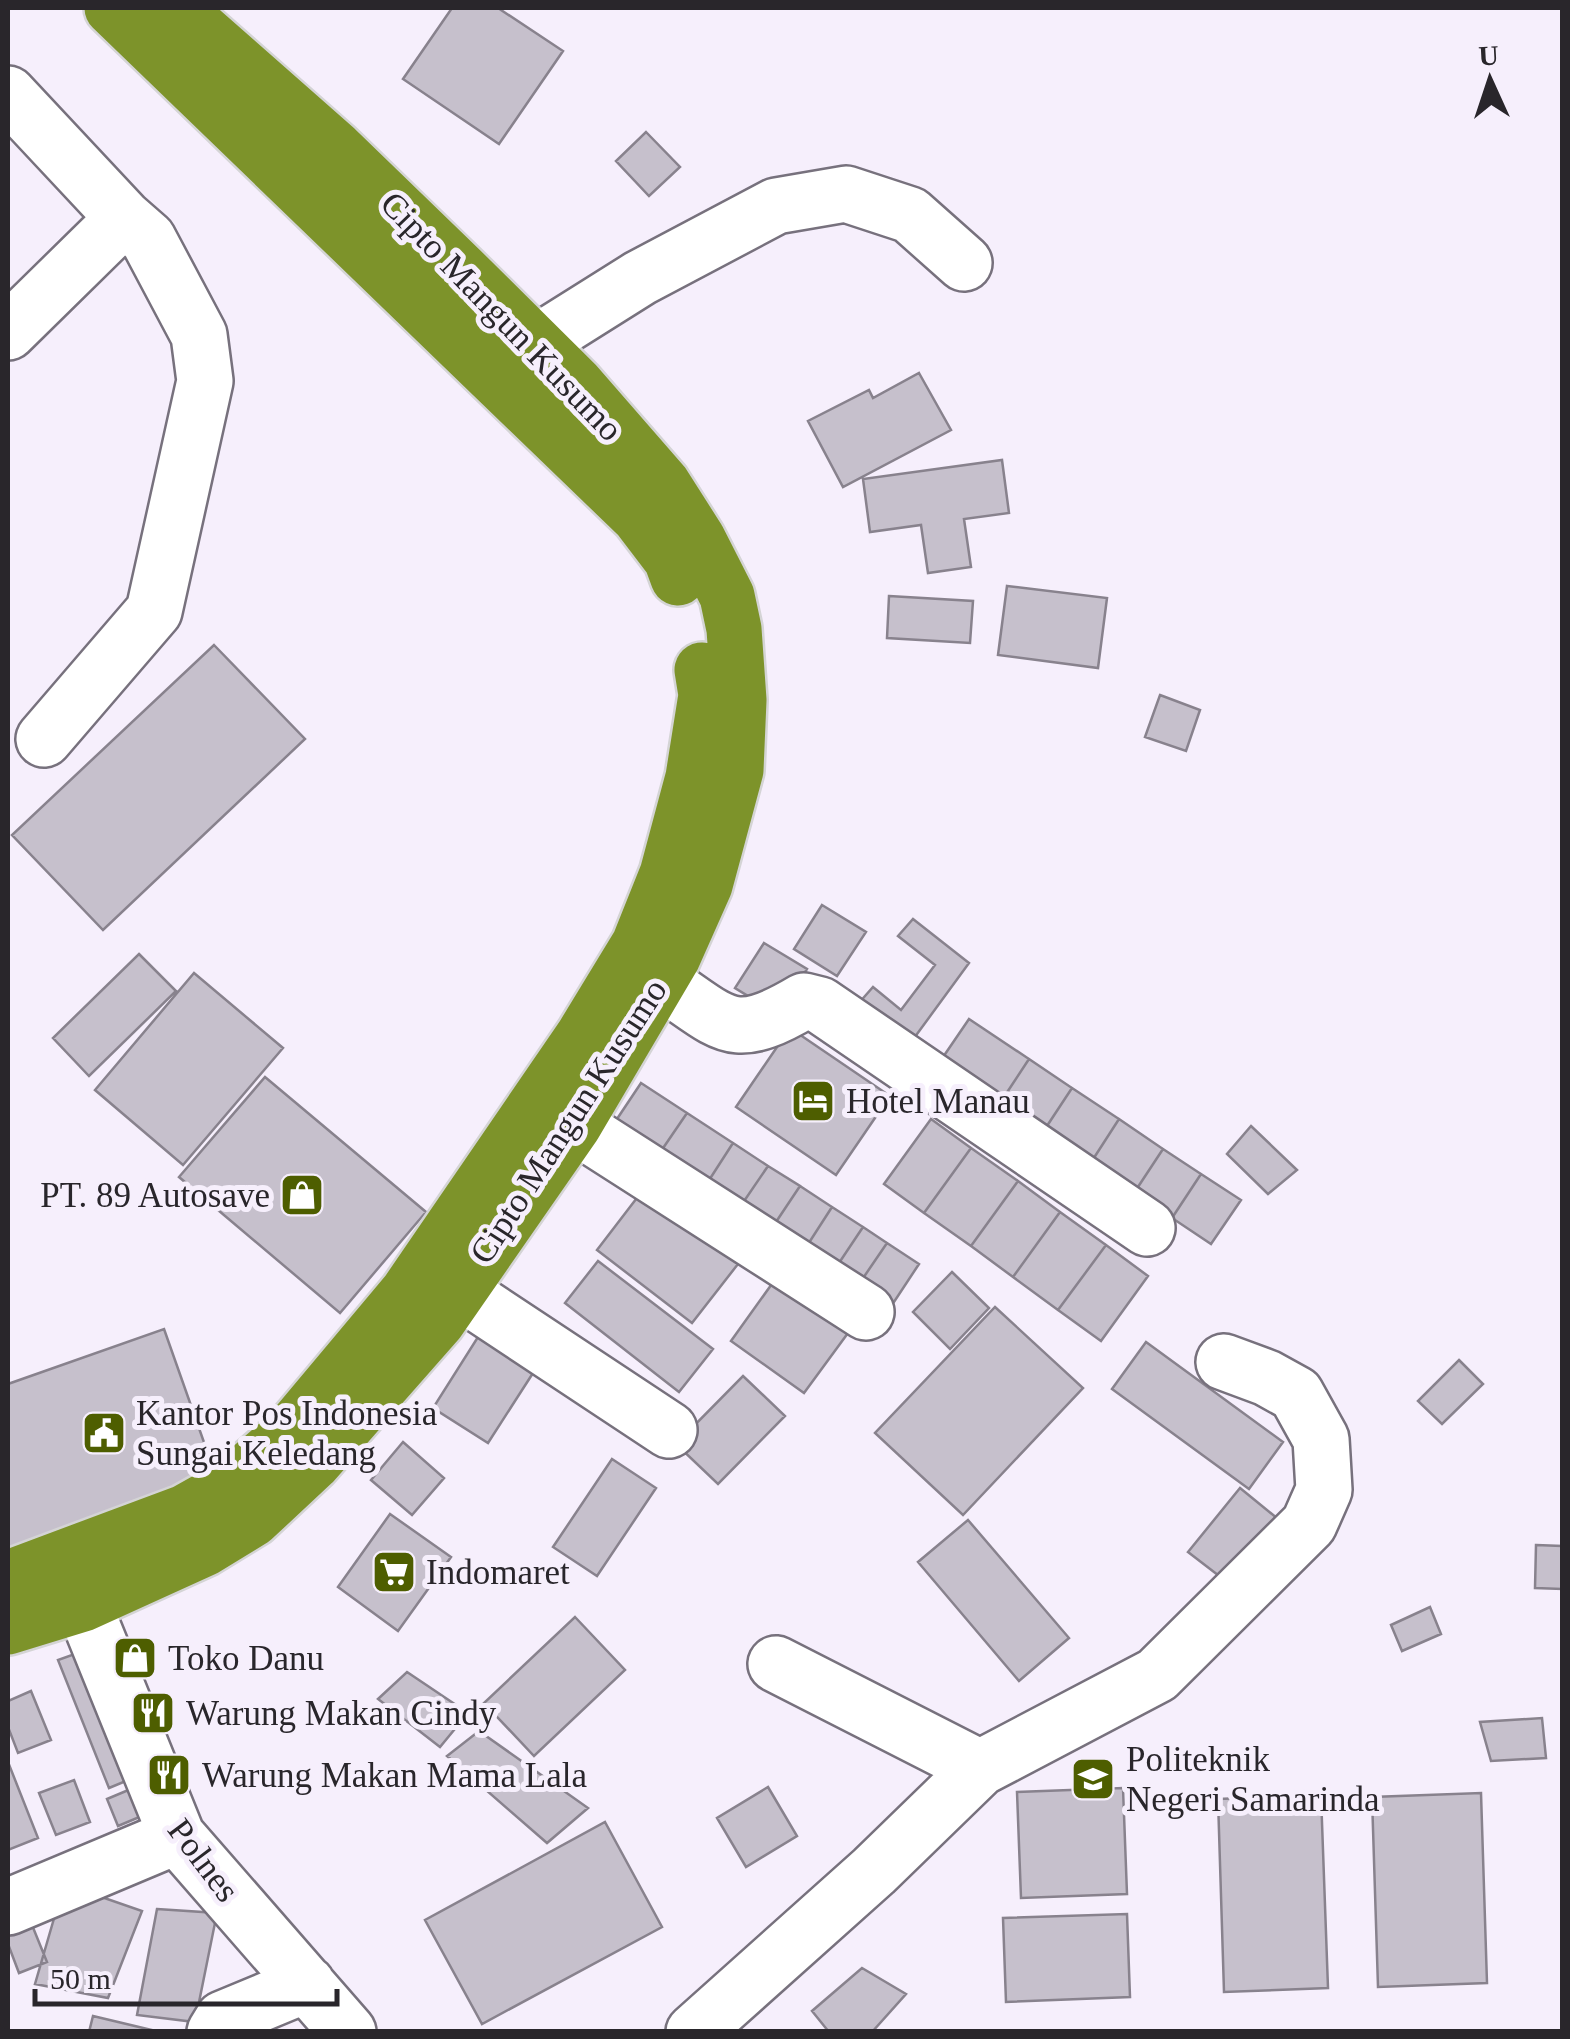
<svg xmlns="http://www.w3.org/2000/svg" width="1570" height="2039" viewBox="0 0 1570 2039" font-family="Georgia,serif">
<rect width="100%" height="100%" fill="#f6effc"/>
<path fill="#c6c0cc" stroke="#88828d" stroke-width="2.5" d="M 452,8 L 498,8 L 563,51 L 499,144 L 403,79 Z
M 646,132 L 680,167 L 649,196 L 616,161 Z
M 919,373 L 951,430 L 843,487 L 808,421 L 869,390 L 873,398 Z
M 1002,460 L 1009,513 L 964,519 L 971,567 L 928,573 L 921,525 L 870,532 L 863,479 Z
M 1007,586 L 1107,598 L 1098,668 L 998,655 Z
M 889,596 L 973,601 L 970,643 L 887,638 Z
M 214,645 L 305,739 L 103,930 L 12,835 Z
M 1160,695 L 1200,710 L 1186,751 L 1145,737 Z
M 822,905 L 866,932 L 837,976 L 794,949 Z
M 913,919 L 969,963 L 909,1045 L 858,1004 L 873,987 L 901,1010 L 935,965 L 898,936 Z
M 764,943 L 807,969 L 779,1015 L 735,988 Z
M 139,954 L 176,991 L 89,1076 L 53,1038 Z
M 194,973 L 283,1048 L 183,1165 L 95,1090 Z
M 969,1019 L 1029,1059 L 1000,1103 L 939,1063 Z
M 790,1028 L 890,1096 L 836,1175 L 736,1107 Z
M 1029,1059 L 1072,1088 L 1043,1132 L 1000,1103 Z
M 265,1077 L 426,1212 L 340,1313 L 179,1177 Z
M 641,1083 L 687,1113 L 657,1157 L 611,1128 Z
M 1072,1088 L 1119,1119 L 1090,1164 L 1043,1132 Z
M 687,1113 L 733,1143 L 704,1188 L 657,1157 Z
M 931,1119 L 971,1148 L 924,1213 L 884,1184 Z
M 1119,1119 L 1163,1149 L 1134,1193 L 1090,1164 Z
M 1251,1126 L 1297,1170 L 1268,1194 L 1227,1154 Z
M 733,1143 L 768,1166 L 738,1210 L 704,1188 Z
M 971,1148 L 1018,1181 L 971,1246 L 924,1213 Z
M 1163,1149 L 1201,1174 L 1172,1218 L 1134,1193 Z
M 768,1166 L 800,1186 L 770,1231 L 738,1210 Z
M 1201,1174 L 1241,1200 L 1211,1244 L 1172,1218 Z
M 1018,1181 L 1060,1212 L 1013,1277 L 971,1246 Z
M 800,1186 L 832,1207 L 803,1252 L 770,1231 Z
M 643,1190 L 738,1264 L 692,1323 L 597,1250 Z
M 832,1207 L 863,1227 L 833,1272 L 803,1252 Z
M 1060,1212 L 1106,1245 L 1058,1310 L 1013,1277 Z
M 863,1227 L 887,1243 L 857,1287 L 833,1272 Z
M 887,1243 L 919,1264 L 890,1308 L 857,1287 Z
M 1106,1245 L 1148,1276 L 1101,1341 L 1058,1310 Z
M 598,1261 L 713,1349 L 679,1392 L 565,1303 Z
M 952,1272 L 989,1308 L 950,1349 L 913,1312 Z
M 774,1281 L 848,1333 L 804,1393 L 731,1341 Z
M 995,1307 L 1083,1388 L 963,1515 L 875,1433 Z
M 164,1329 L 218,1482 L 8,1556 L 8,1384 Z
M 478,1337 L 533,1373 L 488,1443 L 433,1408 Z
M 1146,1342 L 1283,1442 L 1249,1489 L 1112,1389 Z
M 1459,1360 L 1483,1384 L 1442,1424 L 1418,1401 Z
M 743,1376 L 785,1416 L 718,1484 L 676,1444 Z
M 403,1442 L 444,1478 L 412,1515 L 371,1480 Z
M 612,1459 L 656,1488 L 597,1576 L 553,1547 Z
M 1240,1488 L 1278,1519 L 1227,1582 L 1188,1552 Z
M 390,1514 L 451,1557 L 398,1631 L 338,1587 Z
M 968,1520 L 1069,1638 L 1019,1681 L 918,1562 Z
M 1536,1545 L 1562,1546 L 1562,1589 L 1535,1588 Z
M 1430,1607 L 1441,1634 L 1402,1651 L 1391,1625 Z
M 575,1617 L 625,1670 L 534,1756 L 484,1703 Z
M 83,1651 L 133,1778 L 109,1788 L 58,1660 Z
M 407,1672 L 468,1713 L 440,1747 L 378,1699 Z
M 31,1691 L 51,1740 L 18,1753 L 8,1727 L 8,1701 Z
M 1542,1718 L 1546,1758 L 1491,1761 L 1480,1722 Z
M 479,1731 L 588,1808 L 547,1843 L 447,1756 Z
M 8,1762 L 38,1838 L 8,1850 Z
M 74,1780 L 90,1822 L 56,1835 L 39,1793 Z
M 138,1786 L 149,1813 L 118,1826 L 107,1799 Z
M 768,1787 L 797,1836 L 746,1867 L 717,1818 Z
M 1123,1788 L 1127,1894 L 1021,1898 L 1017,1792 Z
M 1481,1793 L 1487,1983 L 1378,1987 L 1372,1797 Z
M 1321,1795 L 1328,1988 L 1224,1992 L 1218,1799 Z
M 605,1822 L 662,1927 L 482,2024 L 425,1920 Z
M 64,1884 L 142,1911 L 108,1998 L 35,1984 Z
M 157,1909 L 217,1913 L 195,2022 L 137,2015 Z
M 1127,1914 L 1130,1997 L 1006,2002 L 1003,1918 Z
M 32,1925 L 47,1962 L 19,1973 L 8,1944 L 8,1935 Z
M 862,1968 L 906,1994 L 872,2032 L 829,2032 L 812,2011 Z
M 93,2016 L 160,2032 L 89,2032 Z"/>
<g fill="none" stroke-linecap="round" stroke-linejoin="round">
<defs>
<path id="minor" d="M 8,94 L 124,218 L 148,239 L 199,335 L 205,381 L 154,611 L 44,739
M 8,332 L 124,218
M 535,344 L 640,278 L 776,206 L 846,194 L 910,215 L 964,263
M 659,980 C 725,1023 730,1045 804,1001 L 820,1005 L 1147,1228
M 574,1125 L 866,1312
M 459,1291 L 669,1430
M 83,1604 L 177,1836 L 348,2032
M 776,1664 L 980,1768
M 8,1907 L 177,1836
M 215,2032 L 223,2019 L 307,1984
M 694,2032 L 874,1871 L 980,1768 L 1157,1675 L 1309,1524 L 1324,1490 L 1321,1439 L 1296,1394 L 1267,1378 L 1224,1362"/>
<path id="highway" d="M 112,8 L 639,517 L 671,559 L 678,578
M 8,1578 L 185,1512 L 226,1489 L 288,1435 L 407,1293 L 583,1036 L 639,944 L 667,874 L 693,777 L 706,695 L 702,670
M 8,1627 L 83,1604 L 204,1549 L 253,1519 L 313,1463 L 438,1321 L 574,1125 L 673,957 L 705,885 L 736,770 L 739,700 L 734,629 L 727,596 L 698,539 L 663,484 L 576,384 L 461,270 L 336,149 L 176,8"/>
</defs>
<use href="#minor" stroke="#77717d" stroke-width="60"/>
<use href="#highway" stroke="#d4d4d5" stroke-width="60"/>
<use href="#minor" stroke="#fff" stroke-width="55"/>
<use href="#highway" stroke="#7d932a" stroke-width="55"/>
</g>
<defs>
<symbol id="hotel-square" viewBox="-11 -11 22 22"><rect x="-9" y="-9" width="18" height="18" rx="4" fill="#4e5e00" stroke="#f6effc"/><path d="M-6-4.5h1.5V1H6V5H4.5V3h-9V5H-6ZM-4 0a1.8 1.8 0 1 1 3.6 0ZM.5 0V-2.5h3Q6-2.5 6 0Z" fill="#fff"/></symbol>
<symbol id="shop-square" viewBox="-11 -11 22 22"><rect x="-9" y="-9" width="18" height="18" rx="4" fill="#4e5e00" stroke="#f6effc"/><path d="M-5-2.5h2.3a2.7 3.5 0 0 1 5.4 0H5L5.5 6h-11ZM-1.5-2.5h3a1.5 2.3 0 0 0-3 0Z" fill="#fff"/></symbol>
<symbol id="civic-square" viewBox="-11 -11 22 22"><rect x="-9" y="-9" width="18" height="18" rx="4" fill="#4e5e00" stroke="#f6effc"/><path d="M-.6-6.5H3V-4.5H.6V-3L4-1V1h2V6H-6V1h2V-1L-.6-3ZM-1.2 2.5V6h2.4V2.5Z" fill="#fff"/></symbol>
<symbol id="supermarket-square" viewBox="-11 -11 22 22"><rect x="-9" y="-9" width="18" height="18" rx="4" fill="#4e5e00" stroke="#f6effc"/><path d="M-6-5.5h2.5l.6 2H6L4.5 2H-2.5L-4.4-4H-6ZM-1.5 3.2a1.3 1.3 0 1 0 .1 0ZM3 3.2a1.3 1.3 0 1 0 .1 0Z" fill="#fff"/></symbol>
<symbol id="restaurant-square" viewBox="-11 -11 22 22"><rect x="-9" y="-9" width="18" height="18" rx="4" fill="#4e5e00" stroke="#f6effc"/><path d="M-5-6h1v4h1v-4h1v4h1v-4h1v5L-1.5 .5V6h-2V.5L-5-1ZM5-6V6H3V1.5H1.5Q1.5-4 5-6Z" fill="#fff"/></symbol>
<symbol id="university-square" viewBox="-11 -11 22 22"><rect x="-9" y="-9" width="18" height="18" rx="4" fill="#4e5e00" stroke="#f6effc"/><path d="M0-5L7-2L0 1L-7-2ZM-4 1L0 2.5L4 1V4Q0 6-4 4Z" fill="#fff"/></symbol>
</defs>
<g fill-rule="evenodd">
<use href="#hotel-square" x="788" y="1076" width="50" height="50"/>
<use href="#shop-square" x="277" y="1170" width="50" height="50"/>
<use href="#civic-square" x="79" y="1408" width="50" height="50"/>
<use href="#supermarket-square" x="369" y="1547" width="50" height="50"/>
<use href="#shop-square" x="110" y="1633" width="50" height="50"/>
<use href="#restaurant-square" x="128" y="1688" width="50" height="50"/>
<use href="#restaurant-square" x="144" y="1750" width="50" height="50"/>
<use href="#university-square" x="1068" y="1754" width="50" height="50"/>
</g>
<g text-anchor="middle" stroke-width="10" stroke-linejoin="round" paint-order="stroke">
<g font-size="35" fill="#29262b" stroke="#f6effc">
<text transform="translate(502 316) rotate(46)" y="12">Cipto Mangun Kusumo</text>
<text transform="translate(568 1121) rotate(-57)" y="12">Cipto Mangun Kusumo</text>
<text transform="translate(204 1860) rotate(53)" y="12">Polnes</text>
</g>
<g font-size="35" fill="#29262b" stroke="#f6effc" text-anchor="start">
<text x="846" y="1113">Hotel Manau</text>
<text x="270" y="1207" text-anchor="end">PT. 89 Autosave</text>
<text x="136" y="1425">Kantor Pos Indonesia<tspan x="136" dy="40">Sungai Keledang</tspan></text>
<text x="426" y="1584">Indomaret</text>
<text x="168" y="1670">Toko Danu</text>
<text x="186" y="1725">Warung Makan Cindy</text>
<text x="1126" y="1771">Politeknik<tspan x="1126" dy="40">Negeri Samarinda</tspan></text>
<text x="202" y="1787">Warung Makan Mama Lala</text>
</g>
</g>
<rect width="1570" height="2039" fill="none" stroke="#29262b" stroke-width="20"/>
<g transform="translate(1490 80) rotate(357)" stroke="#f6effc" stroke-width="8" paint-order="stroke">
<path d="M0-8L18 38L0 25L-18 38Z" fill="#29262b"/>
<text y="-15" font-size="28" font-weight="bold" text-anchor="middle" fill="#29262b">U</text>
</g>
<path d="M35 1989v15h302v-15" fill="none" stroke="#29262b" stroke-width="5"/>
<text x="50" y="1989" font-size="30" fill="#29262b" stroke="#f6effc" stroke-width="8" paint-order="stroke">50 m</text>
</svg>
